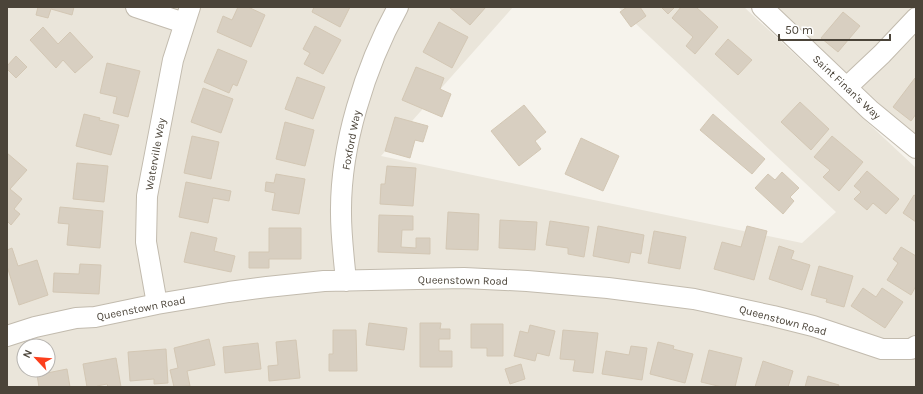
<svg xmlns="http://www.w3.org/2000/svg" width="923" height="394" viewBox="0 0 923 394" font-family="Karla,sans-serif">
<rect width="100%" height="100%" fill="#f6f3ec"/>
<path fill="#eae5da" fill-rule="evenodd" d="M 7,7 L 513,7 L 381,156 L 802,243 L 836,212 L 618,7 L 744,7 L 916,168 L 916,387 L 7,387 ZM 24,346 L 48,346 L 48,370 L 24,370 Z
M 777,7 L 916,7 L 916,138 L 915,137 Z"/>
<path fill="#d8cfc1" stroke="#d3c7b4" d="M 38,7 L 74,7 L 72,15 L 51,9 L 48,18 L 36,15 Z
M 238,7 L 248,7 L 265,15 L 251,47 L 217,32 L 223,16 L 232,20 Z
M 314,7 L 350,7 L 340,27 L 312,12 Z
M 449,7 L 486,7 L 470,25 Z
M 627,7 L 640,7 L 646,16 L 631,27 L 620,12 Z
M 661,7 L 675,7 L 668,14 Z
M 681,7 L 696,7 L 718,27 L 695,54 L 686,46 L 693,37 L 672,18 Z
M 843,12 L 860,26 L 838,52 L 821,38 Z
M 439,22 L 468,37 L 452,68 L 423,52 Z
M 315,26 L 341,40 L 323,74 L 304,64 L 310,53 L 303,49 Z
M 43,27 L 58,44 L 70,32 L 93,57 L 75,73 L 63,60 L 56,68 L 30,40 Z
M 728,39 L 752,60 L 738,75 L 715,54 Z
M 218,49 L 247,61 L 237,86 L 233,84 L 229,93 L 204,82 Z
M 16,56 L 27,67 L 16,78 L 7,69 L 7,66 Z
M 107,63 L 140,71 L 128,117 L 113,113 L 117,97 L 100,93 Z
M 416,67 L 444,78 L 440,89 L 451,94 L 442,117 L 402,100 Z
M 297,77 L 325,87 L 313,119 L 285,109 Z
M 915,78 L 916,114 L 911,121 L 893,107 Z
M 203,88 L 233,99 L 221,133 L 191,122 Z
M 800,102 L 829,129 L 811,150 L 781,122 Z
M 524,105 L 546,132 L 535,141 L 541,149 L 519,166 L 491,131 Z
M 84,114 L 100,118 L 99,120 L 119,125 L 111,155 L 76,146 Z
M 713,114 L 765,159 L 752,174 L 700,130 Z
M 395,117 L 428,126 L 423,142 L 415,140 L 410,158 L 385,151 Z
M 285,122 L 314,130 L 305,166 L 276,159 Z
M 192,136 L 219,142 L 211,179 L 184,173 Z
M 832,136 L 863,162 L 839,191 L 823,177 L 830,170 L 814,157 Z
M 581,138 L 619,156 L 603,191 L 565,174 Z
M 7,153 L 27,170 L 10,189 L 22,199 L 14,209 L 20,214 L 11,225 L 7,221 Z
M 77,163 L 108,166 L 104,202 L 73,199 Z
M 387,166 L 416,168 L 413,206 L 380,204 L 381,184 L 385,184 Z
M 867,171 L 899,199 L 886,214 L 873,203 L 867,210 L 854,199 L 861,192 L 854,186 Z
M 782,172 L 799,188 L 790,197 L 794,201 L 783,214 L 755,188 L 768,174 L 775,180 Z
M 276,174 L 305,179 L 299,214 L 272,210 L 275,193 L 265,191 L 266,182 L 274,183 Z
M 186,182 L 231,191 L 229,201 L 213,198 L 208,223 L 179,217 Z
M 914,195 L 916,196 L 916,222 L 903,213 Z
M 60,207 L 103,211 L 100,248 L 67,245 L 69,224 L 58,223 Z
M 448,212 L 479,214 L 478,250 L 446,249 Z
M 379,215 L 413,216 L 413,230 L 402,230 L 401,247 L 416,248 L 416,238 L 430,238 L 430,254 L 378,252 Z
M 500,220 L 537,222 L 535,250 L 499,248 Z
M 550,221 L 589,227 L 584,257 L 568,254 L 568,248 L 546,245 Z
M 598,226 L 644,235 L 641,254 L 631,252 L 629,263 L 593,256 Z
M 747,226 L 767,231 L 754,280 L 714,269 L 722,242 L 741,247 Z
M 269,228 L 301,228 L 301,259 L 269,259 L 269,268 L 249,268 L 249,252 L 269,252 Z
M 654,231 L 686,237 L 680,269 L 648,263 Z
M 191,232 L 217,238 L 214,251 L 235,256 L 231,272 L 184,262 Z
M 779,246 L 794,251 L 791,259 L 810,265 L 802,290 L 769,279 Z
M 901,247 L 916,256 L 916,286 L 911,295 L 887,280 L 898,263 L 893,259 Z
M 12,248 L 18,266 L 37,260 L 48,295 L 19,305 L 7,266 L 7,250 Z
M 80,264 L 101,265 L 99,294 L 53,292 L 54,273 L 79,274 Z
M 819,266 L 853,276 L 844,307 L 826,302 L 827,299 L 811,295 Z
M 863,288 L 876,297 L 882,288 L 903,302 L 885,328 L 851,306 Z
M 369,323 L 407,328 L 404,350 L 366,345 Z
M 420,323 L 441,323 L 440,329 L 450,329 L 450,339 L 439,339 L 439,351 L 452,351 L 452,367 L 420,367 Z
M 471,324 L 503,324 L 503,356 L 487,356 L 487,348 L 471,348 Z
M 530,325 L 555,331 L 549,356 L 537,353 L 535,361 L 514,356 L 520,331 L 528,333 Z
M 333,330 L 356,330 L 357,371 L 329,371 L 329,354 L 333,354 Z
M 563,330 L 598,333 L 593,373 L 573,371 L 575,360 L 560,359 Z
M 209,339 L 215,365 L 187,371 L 190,386 L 174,387 L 170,370 L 178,368 L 174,348 Z
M 296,340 L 300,378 L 269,381 L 268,366 L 278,365 L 276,342 Z
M 658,342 L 674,346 L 673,349 L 693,354 L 685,383 L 650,374 Z
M 258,343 L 261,369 L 225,373 L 223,347 Z
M 631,346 L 647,348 L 642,380 L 602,374 L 606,351 L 629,355 Z
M 166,349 L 168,383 L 154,384 L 154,379 L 130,381 L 128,352 Z
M 709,350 L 742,358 L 735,387 L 722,387 L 701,382 Z
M 116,358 L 121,387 L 108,387 L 107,384 L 97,386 L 97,387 L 87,387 L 83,364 Z
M 763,361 L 793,371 L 788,387 L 755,387 Z
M 521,364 L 525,379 L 510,384 L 505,369 Z
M 67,369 L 70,387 L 39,387 L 37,375 Z
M 808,376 L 839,385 L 838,387 L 805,387 Z"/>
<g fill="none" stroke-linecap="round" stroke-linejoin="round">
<defs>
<path id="minor" d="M 136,7 L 184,23
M 762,7 L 870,110 L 916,148
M 847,87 L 882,54 L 916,18
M 346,281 C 344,259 341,236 341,214 C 340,146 365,67 398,7
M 157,304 L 146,242 L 147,196 L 173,60 L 190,7
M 7,336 L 35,327 L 76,318 L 95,317 L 157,304 L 229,292 L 267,287 L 324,281 L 464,278 L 527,281 L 608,288 L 694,299 L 773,316 L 813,326 L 882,349 L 911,349 L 916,346"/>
</defs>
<use href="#minor" stroke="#c2bbae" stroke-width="22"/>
<use href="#minor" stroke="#fff" stroke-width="20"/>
</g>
<g text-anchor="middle" stroke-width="3.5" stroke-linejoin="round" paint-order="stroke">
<g font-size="11" fill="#4b4439" stroke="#fff">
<text transform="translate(847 87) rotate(43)" y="4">Saint Finan's Way</text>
<text transform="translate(351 140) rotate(-79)" y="4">Foxford Way</text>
<text transform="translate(155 154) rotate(-80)" y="4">Waterville Way</text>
<text transform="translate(463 280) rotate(1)" y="4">Queenstown Road</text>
<text transform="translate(141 308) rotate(-11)" y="4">Queenstown Road</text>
<text transform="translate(783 320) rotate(15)" y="4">Queenstown Road</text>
</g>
</g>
<rect width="923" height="394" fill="none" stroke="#4b4439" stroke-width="16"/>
<g transform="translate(36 358) rotate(296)"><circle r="19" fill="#ffffff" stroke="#b7b4b0"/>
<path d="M0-3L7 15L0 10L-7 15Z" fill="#fc3f1d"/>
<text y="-6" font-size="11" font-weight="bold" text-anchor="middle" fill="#4b4439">N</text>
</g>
<path d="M779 34v6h111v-6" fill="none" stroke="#4b4439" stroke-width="2"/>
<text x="785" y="34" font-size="12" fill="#4b4439" stroke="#ffffff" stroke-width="3" paint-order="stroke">50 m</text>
</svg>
